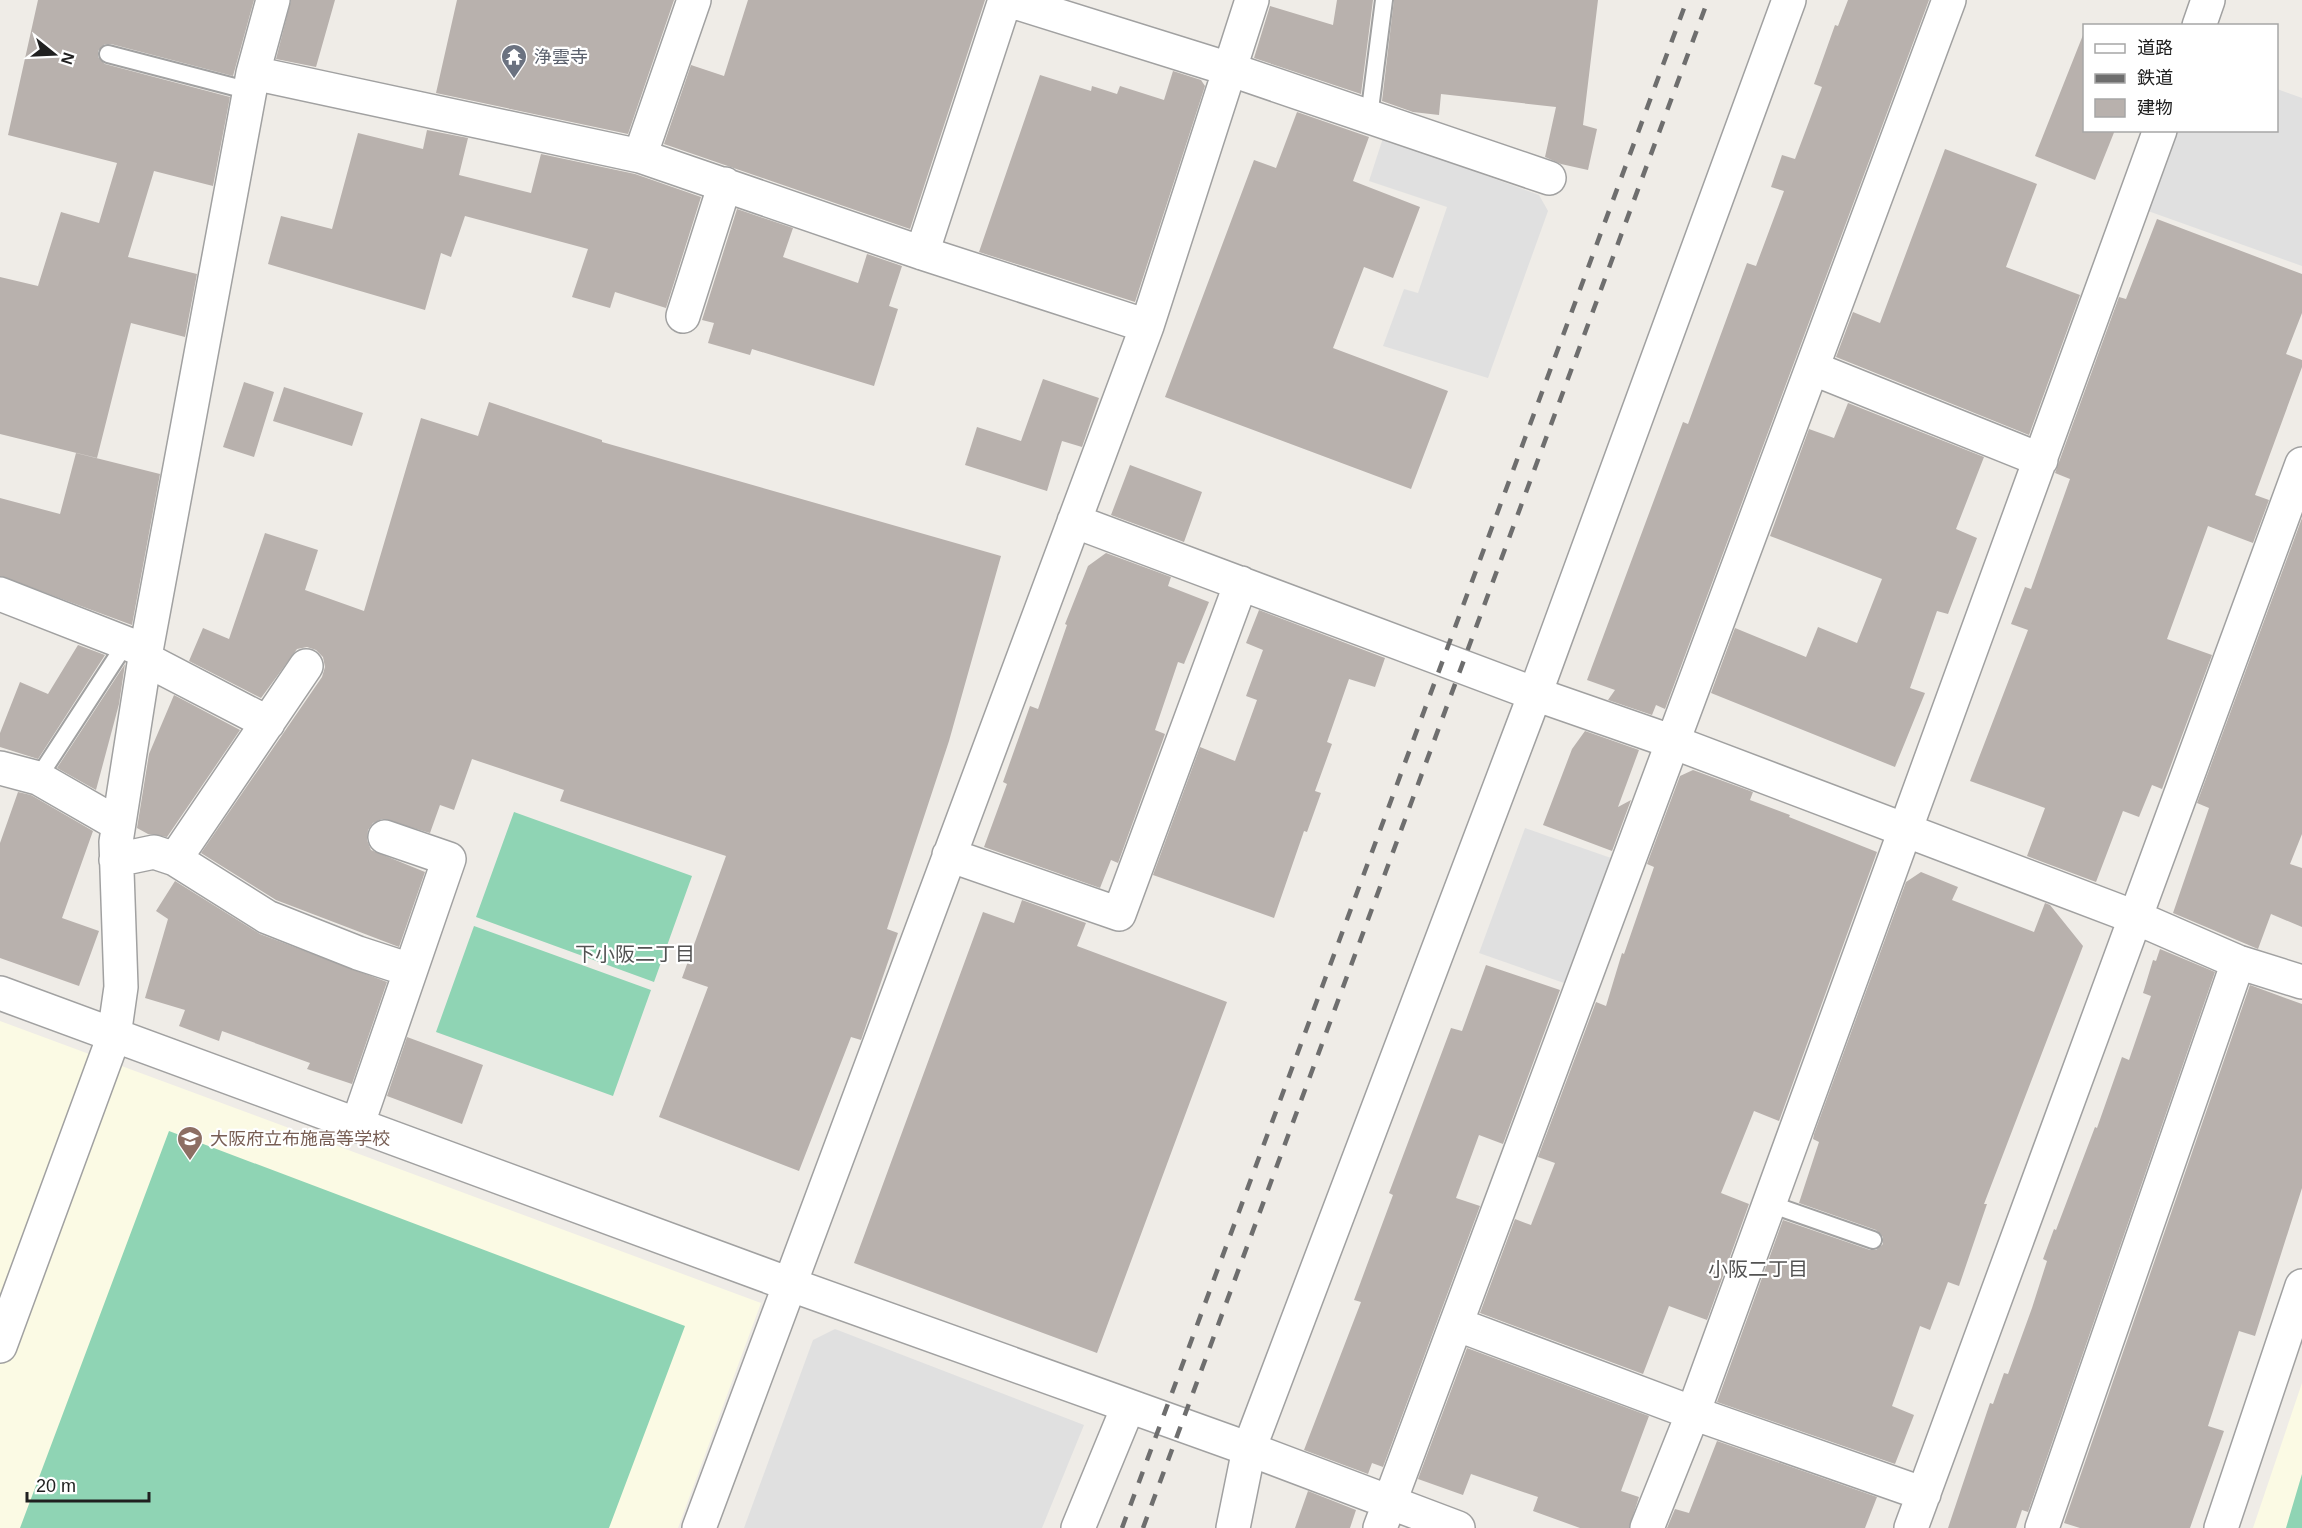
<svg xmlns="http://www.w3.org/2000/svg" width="2302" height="1528" viewBox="0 0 2302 1528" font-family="Arial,'Noto Sans JP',sans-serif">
<rect width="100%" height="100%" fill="#efece7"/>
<path fill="#fbfae4" d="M 0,1021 L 761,1303 L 678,1528 L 0,1528 Z
M 2302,1383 L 2302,1528 L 2253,1528 Z"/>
<path fill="#8fd4b4" d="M 514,812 L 692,876 L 654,982 L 476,917 Z
M 474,926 L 651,990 L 613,1096 L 436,1032 Z
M 169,1131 L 685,1326 L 609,1528 L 20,1528 Z
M 2302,1474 L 2302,1528 L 2286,1528 Z"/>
<path fill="#e0e0e0" d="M 2277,89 L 2302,98 L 2302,266 L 2148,211 L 2176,131 L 2276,130 Z
M 1383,138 L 1539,195 L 1548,211 L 1488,378 L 1383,346 L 1404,289 L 1418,293 L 1447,207 L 1369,181 Z
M 1525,828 L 1611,858 L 1564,983 L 1479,953 Z
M 835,1329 L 1084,1425 L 1042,1528 L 744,1528 L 813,1340 Z"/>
<path fill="#b8b1ad" d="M 38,0 L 254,0 L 233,76 L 111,44 L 105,44 L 98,51 L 98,57 L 105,64 L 230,97 L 213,186 L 154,171 L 128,257 L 197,274 L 185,337 L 131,323 L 97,458 L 0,434 L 0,277 L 38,286 L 61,212 L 99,223 L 117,163 L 8,135 Z
M 291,0 L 335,0 L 316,67 L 276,59 Z
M 457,0 L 674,0 L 628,134 L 436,93 Z
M 748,0 L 985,0 L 910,229 L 664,144 L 691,65 L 724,76 Z
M 1337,0 L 1373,0 L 1361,94 L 1254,58 L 1270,6 L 1333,25 Z
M 1394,0 L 1598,0 L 1583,125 L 1597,129 L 1588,170 L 1561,164 L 1545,157 L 1556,107 L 1441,94 L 1439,115 L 1413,112 L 1382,101 Z
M 1848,0 L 1929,0 L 1665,709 L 1656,705 L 1652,715 L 1608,700 L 1615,690 L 1587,680 L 1683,422 L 1688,424 L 1747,263 L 1756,266 L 1784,191 L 1771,187 L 1782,155 L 1795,159 L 1822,87 L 1814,84 L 1835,25 L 1838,26 Z
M 2083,35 L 2085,130 L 2115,130 L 2095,180 L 2035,156 Z
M 1173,71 L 1201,80 L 1205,86 L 1135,302 L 979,252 L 1040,75 L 1091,91 L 1092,86 L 1117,94 L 1120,86 L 1164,100 Z
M 1297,112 L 1369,137 L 1353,181 L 1420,207 L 1393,278 L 1364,267 L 1333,348 L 1448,391 L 1411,489 L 1165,397 L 1254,160 L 1276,168 Z
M 427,130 L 468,138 L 459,175 L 531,193 L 541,154 L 635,174 L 701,197 L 666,308 L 615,292 L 610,308 L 572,297 L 588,249 L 465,216 L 451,257 L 441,253 L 425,310 L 268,264 L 281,216 L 332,229 L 358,133 L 423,149 Z
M 1945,149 L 2037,184 L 2006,267 L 2080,295 L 2029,435 L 1836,357 L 1853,312 L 1880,323 Z
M 737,209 L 793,228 L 783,257 L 858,283 L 867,254 L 902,266 L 889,306 L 898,309 L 874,386 L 752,349 L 750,355 L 708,343 L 714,323 L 702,320 Z
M 2157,219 L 2302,274 L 2302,313 L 2286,354 L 2302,360 L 2302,367 L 2255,495 L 2269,500 L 2253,543 L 2208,526 L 2167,639 L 2212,655 L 2162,789 L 2152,785 L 2139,817 L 2123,811 L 2096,882 L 2027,856 L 2045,808 L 1970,781 L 2028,630 L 2011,624 L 2025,587 L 2031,589 L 2070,479 L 2055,473 L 2119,297 L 2126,299 Z
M 1043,379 L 1099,398 L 1082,447 L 1062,441 L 1047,491 L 965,465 L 977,427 L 1021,441 Z
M 244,382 L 274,392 L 254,457 L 223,447 Z
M 284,387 L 363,413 L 352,446 L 273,421 Z
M 489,402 L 602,440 L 602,442 L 1001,556 L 949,741 L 887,929 L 898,933 L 861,1040 L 851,1037 L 799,1171 L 659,1117 L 708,987 L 682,978 L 726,856 L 560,801 L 564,790 L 472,759 L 454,810 L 440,805 L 430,833 L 382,819 L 373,823 L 368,830 L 367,840 L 371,850 L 425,872 L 399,947 L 276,900 L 201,853 L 322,677 L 325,667 L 323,657 L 316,650 L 307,647 L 297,649 L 261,698 L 189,661 L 203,628 L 229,639 L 265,533 L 318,550 L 305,590 L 364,611 L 421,418 L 478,436 Z
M 1848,403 L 1984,457 L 1956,529 L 1977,538 L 1948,614 L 1937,611 L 1910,688 L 1925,693 L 1895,767 L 1711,693 L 1735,628 L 1806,657 L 1818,627 L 1857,643 L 1882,579 L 1770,536 L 1809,429 L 1834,438 Z
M 76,453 L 160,474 L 132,625 L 0,576 L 0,498 L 60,514 Z
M 1130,465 L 1202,492 L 1184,542 L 1111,515 Z
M 2302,518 L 2302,834 L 2290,864 L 2302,868 L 2302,927 L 2271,914 L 2258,949 L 2173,913 L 2209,808 L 2197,803 Z
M 1106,553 L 1171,577 L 1168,586 L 1209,602 L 1184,664 L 1178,662 L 1155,730 L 1165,734 L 1118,863 L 1111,860 L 1100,888 L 984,847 L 1007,784 L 1003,782 L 1030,706 L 1038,709 L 1067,625 L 1065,624 L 1088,566 Z
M 1259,610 L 1385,658 L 1375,687 L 1349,679 L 1327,742 L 1332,744 L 1315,791 L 1321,793 L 1307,832 L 1304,831 L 1274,918 L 1153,875 L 1200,747 L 1235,761 L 1257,700 L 1246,696 L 1263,650 L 1246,643 Z
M 78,645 L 105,655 L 38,759 L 0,747 L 0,733 L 20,682 L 48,694 Z
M 125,664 L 119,704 L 96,790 L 57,768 Z
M 174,695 L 240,730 L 167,837 L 148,834 L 137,828 L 149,754 Z
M 1585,731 L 1639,750 L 1618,807 L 1631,800 L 1612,851 L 1543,825 L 1572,749 Z
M 1693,770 L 1753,792 L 1750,800 L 1790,815 L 1789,817 L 1877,852 L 1779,1121 L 1754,1111 L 1721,1193 L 1749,1204 L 1707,1320 L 1669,1306 L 1643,1374 L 1480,1313 L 1515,1219 L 1531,1225 L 1555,1163 L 1538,1157 L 1596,1002 L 1606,1006 L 1622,953 L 1624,954 L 1654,867 L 1647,864 L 1680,776 Z
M 18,792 L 31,795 L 93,831 L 62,918 L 99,931 L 79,986 L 0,958 L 0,843 Z
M 1921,872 L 1958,887 L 1952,900 L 2034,932 L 2045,903 L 2050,905 L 2083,946 L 1984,1204 L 1987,1204 L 1959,1286 L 1948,1282 L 1930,1330 L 1920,1326 L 1892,1406 L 1914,1415 L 1895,1464 L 1717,1402 L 1783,1220 L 1870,1250 L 1876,1250 L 1883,1244 L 1883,1237 L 1876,1230 L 1799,1203 L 1819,1142 L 1813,1139 L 1814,1134 L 1906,882 Z
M 175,881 L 260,934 L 387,982 L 352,1084 L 307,1069 L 310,1063 L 222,1031 L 219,1041 L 179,1026 L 185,1010 L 145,998 L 168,919 L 156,911 Z
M 1022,900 L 1086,923 L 1077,946 L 1227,1002 L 1097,1353 L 854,1263 L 983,912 L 1014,923 Z
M 2160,949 L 2215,972 L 2028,1512 L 2022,1510 L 2016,1528 L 1948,1528 L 1990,1403 L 1993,1404 L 2004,1373 L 2008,1374 L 2032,1308 L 2047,1261 L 2043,1259 L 2054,1229 L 2056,1230 L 2095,1127 L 2097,1128 L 2122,1057 L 2129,1060 L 2151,996 L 2143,993 L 2153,960 L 2156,961 Z
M 1486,965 L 1560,990 L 1503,1144 L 1479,1135 L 1456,1198 L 1480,1206 L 1383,1467 L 1372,1463 L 1368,1474 L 1304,1450 L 1361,1302 L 1354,1300 L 1393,1195 L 1389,1193 L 1451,1028 L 1462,1031 Z
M 2250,985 L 2302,1004 L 2302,1188 L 2255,1336 L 2239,1331 L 2208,1426 L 2224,1431 L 2210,1471 L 2190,1528 L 2080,1528 L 2064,1523 Z
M 407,1037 L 483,1065 L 462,1124 L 387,1096 Z
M 1467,1348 L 1649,1416 L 1621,1491 L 1639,1497 L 1629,1528 L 1580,1528 L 1533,1511 L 1538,1497 L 1471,1474 L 1463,1495 L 1418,1479 Z
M 1717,1441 L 1877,1497 L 1865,1528 L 1667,1528 L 1675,1509 L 1689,1513 Z
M 1308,1491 L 1356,1510 L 1350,1528 L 1295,1528 Z"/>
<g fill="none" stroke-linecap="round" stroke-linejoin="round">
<defs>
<path id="service" d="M 108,54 L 250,91
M 1369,117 L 1384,0
M 38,778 L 126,643
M 1770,1204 L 1873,1240"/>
<path id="minor" d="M 1008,0 L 1229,69 L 1549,178
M 2199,26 L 2208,0
M 253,73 L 640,156 L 922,253 L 1147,326
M 640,156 L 694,0
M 922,253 L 1005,0
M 683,316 L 725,184
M 1812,368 L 2041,460
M 1074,521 L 1535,694 L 1673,742 L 2137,918 L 2238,962 L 2302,982
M 0,594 L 146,651
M 145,659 L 268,723
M 0,768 L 38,778 L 118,824
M 949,855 L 1119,914 L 1241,583
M 175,859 L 306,666
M 116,860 L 154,852 L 175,859 L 267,917 L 358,953 L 410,970
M 0,993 L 789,1284 L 1249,1449 L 1458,1528
M 357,1126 L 449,859 L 385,837
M 1456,1324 L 1693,1413 L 1924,1494
M 0,1346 L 114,1036 L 121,987 L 116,842 L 146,651 L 253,73 L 273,0
M 699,1528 L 1147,326 L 1252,0
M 1078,1528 L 1128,1407
M 1380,1528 L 1949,0
M 1647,1528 L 1693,1413 L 2160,130
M 1911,1528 L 2302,464
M 2042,1528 L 2238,962
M 2221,1528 L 2302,1286"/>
<path id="tertiary" d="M 1233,1528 L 1249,1449 L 1535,694 L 1789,0"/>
</defs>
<use href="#service" stroke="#a1a1a1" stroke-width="20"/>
<use href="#minor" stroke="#a1a1a1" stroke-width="36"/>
<use href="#tertiary" stroke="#a1a1a1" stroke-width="36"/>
<use href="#service" stroke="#fff" stroke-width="16"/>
<use href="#minor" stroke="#fff" stroke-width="33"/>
<use href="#tertiary" stroke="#fff" stroke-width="33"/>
<path stroke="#6e6e6e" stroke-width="4.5" stroke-dasharray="12 12" stroke-linecap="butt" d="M 1122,1528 L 1687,0
M 1143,1528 L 1708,0"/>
</g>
<defs>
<symbol id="temple-pin" viewBox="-11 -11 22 30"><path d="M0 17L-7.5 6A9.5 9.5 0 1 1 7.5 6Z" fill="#6b7280" stroke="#fff"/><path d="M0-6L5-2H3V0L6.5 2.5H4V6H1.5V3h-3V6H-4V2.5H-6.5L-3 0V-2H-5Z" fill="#fff"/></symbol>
<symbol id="school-pin" viewBox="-11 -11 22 30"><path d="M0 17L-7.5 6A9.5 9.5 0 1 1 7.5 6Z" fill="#8d6e63" stroke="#fff"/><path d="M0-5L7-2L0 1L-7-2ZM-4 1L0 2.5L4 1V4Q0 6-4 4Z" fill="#fff"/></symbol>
</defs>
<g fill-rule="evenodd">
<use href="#temple-pin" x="499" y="42" width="30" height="40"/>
<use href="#school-pin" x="175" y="1124" width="30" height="40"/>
</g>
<g text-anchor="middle" stroke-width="4.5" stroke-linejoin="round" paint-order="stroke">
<g font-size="18" fill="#5b616d" stroke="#fff" text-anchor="start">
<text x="534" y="63">浄雲寺</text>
</g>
<g font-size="18" fill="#785e54" stroke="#fff" text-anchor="start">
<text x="210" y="1145">大阪府立布施高等学校</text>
</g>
<g font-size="20" fill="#535353" stroke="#fff">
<text x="635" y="961">下小阪二丁目</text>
<text x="1758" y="1276">小阪二丁目</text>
</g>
</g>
<rect x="2083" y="24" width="195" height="108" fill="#ffffff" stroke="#a6a6a6" stroke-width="1.5"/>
<rect x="2095" y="44" width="30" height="9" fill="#ffffff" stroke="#a6a6a6" stroke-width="1.5"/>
<text x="2137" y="54" font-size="18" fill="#202020">道路</text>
<rect x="2095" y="74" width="30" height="9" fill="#6e6e6e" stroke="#a6a6a6" stroke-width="1.5"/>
<text x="2137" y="84" font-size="18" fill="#202020">鉄道</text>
<rect x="2095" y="99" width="30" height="18" fill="#b8b1ad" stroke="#a6a6a6" stroke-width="1.5"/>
<text x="2137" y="114" font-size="18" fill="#202020">建物</text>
<g transform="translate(54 54) rotate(108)" stroke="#ffffff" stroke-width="4.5" paint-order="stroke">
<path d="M0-4.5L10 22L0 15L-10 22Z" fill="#202020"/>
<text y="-9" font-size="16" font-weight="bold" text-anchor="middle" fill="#202020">N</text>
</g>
<path d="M27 1492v9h122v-9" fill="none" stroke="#202020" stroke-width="3"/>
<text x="36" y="1492" font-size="18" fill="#202020" stroke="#ffffff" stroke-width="4.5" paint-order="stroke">20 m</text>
</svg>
